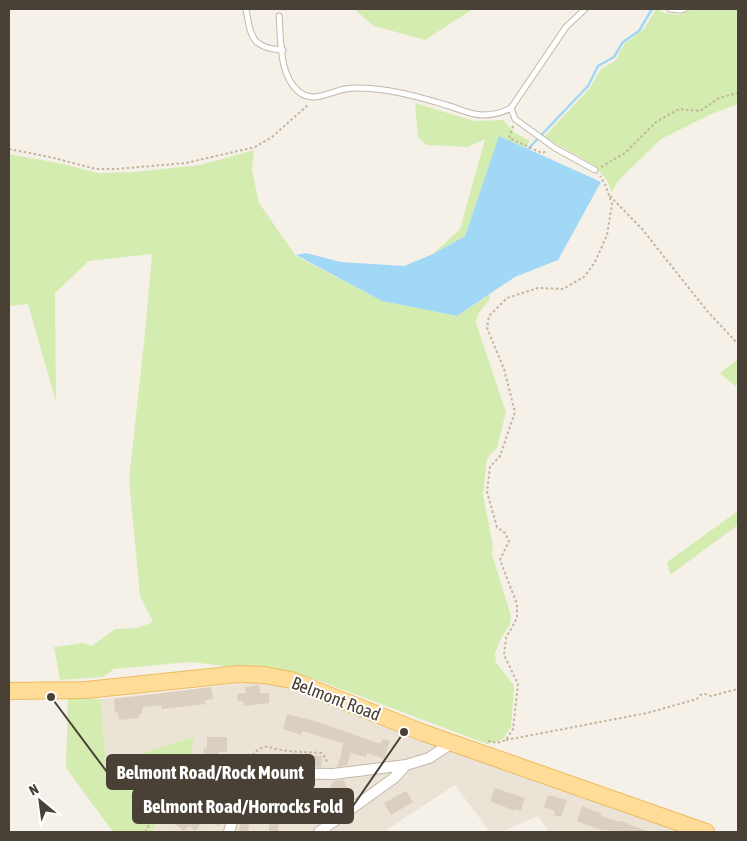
<svg xmlns="http://www.w3.org/2000/svg" width="747" height="841" viewBox="0 0 747 841" font-family="'Asap Condensed',sans-serif">
<rect width="100%" height="100%" fill="#f5f1e9"/>
<path fill="#eae3d6" d="M 268,681 L 458,750 L 691,832 L 549,832 L 538,816 L 501,832 L 490,832 L 455,785 L 383,832 L 152,832 L 157,822 L 190,791 L 192,737 L 106,764 L 101,699 Z"/>
<path fill="#d4ecaf" d="M 354,9 L 473,9 L 425,40 L 374,26 Z
M 656,9 L 664,13 L 679,15 L 692,9 L 738,9 L 738,104 L 711,114 L 661,139 L 618,181 L 612,192 L 606,179 L 594,165 L 544,137 L 589,89 L 601,69 L 615,61 L 625,43 L 644,29 Z
M 415,103 L 474,121 L 503,120 L 515,133 L 530,141 L 525,148 L 499,137 L 465,236 L 433,254 L 460,229 L 485,139 L 468,147 L 427,145 L 418,138 Z
M 254,150 L 252,170 L 259,203 L 296,256 L 382,301 L 457,316 L 489,295 L 490,299 L 478,314 L 476,323 L 506,412 L 497,448 L 487,458 L 483,495 L 493,545 L 492,554 L 511,616 L 510,624 L 499,642 L 495,654 L 496,662 L 514,686 L 511,727 L 502,740 L 487,744 L 320,681 L 271,667 L 233,667 L 190,662 L 114,669 L 103,677 L 60,680 L 54,647 L 83,643 L 92,646 L 115,629 L 137,628 L 153,622 L 140,596 L 129,479 L 145,333 L 152,254 L 89,261 L 55,293 L 56,402 L 28,304 L 9,306 L 9,154 L 63,164 L 98,173 L 135,172 L 200,165 Z
M 738,359 L 738,384 L 735,386 L 720,373 Z
M 738,511 L 738,525 L 670,575 L 667,562 Z
M 68,698 L 101,699 L 106,764 L 193,737 L 190,791 L 157,822 L 152,832 L 113,832 L 66,768 Z"/>
<path fill="#a1d8f6" d="M 499,136 L 601,182 L 558,260 L 515,277 L 457,316 L 382,301 L 296,255 L 306,253 L 341,262 L 404,266 L 433,254 L 465,236 Z"/>
<g fill="none" stroke-linecap="round" stroke-linejoin="round">
<path stroke="#a1d8f6" stroke-width="2.5" d="M 528,149 L 588,86 L 598,66 L 614,57 L 623,42 L 639,31 L 652,9"/>
</g>
<path fill="#dbcfc0" d="M 259,685 L 260,693 L 269,693 L 269,703 L 244,706 L 243,701 L 238,701 L 237,694 L 246,693 L 245,687 Z
M 211,687 L 213,699 L 205,700 L 206,704 L 162,709 L 161,705 L 143,707 L 141,714 L 139,715 L 139,718 L 119,720 L 118,712 L 115,713 L 114,699 Z
M 287,714 L 315,721 L 375,742 L 381,743 L 383,739 L 390,741 L 384,759 L 367,753 L 366,757 L 351,753 L 347,765 L 337,767 L 341,756 L 343,743 L 302,731 L 301,735 L 283,729 Z
M 207,737 L 227,737 L 227,752 L 219,752 L 219,762 L 203,759 L 204,748 L 207,749 Z
M 287,755 L 322,756 L 321,767 L 287,767 Z
M 292,780 L 299,780 L 302,789 L 276,797 L 279,804 L 278,832 L 269,831 L 270,799 L 248,805 L 246,799 L 247,794 L 270,787 L 270,781 L 273,786 Z
M 344,780 L 351,799 L 340,804 L 333,788 L 330,788 L 333,781 Z
M 235,786 L 232,796 L 228,796 L 228,805 L 225,805 L 225,808 L 218,809 L 226,819 L 218,826 L 215,821 L 212,823 L 210,820 L 206,823 L 204,820 L 195,831 L 190,826 L 183,831 L 175,824 L 184,813 L 192,819 L 217,802 L 216,791 L 225,790 L 225,787 Z
M 495,788 L 525,798 L 521,811 L 515,809 L 515,811 L 490,801 Z
M 406,791 L 413,802 L 391,815 L 384,803 Z
M 548,795 L 567,800 L 561,817 L 554,815 L 555,811 L 544,807 Z
M 582,806 L 602,814 L 601,816 L 620,822 L 621,821 L 649,832 L 614,832 L 604,829 L 603,831 L 577,821 Z
M 242,814 L 250,814 L 248,832 L 239,832 Z"/>
<g fill="none" stroke-linecap="round" stroke-linejoin="round">
<defs>
<path id="service" d="M 246,9 C 251,37 251,48 283,50
M 670,9 L 680,10 L 684,9
M 279,16 C 281,39 279,75 298,91 C 313,104 329,92 345,89 C 355,87 365,88 375,89 C 399,91 423,98 446,105 C 457,108 471,115 482,115 C 493,115 502,113 511,108 L 566,27 L 585,9
M 511,108 L 515,119 L 555,148 L 595,170"/>
<path id="minor" d="M 229,832 L 243,785 L 252,775 L 257,773 L 333,774 L 406,765 L 429,758 L 452,743
M 319,832 L 394,778 L 406,765"/>
<path id="primary" d="M 9,691 L 86,690 L 239,674 L 264,675 L 291,680 L 424,733 L 706,832"/>
</defs>
<use href="#service" stroke="#c2b8aa" stroke-width="7"/>
<use href="#minor" stroke="#c2b8aa" stroke-width="12"/>
<use href="#primary" stroke="#edbb5f" stroke-width="18"/>
<path stroke="#c5b49b" stroke-width="2" stroke-dasharray="2.5 2.5" stroke-linecap="butt" d="M 513,126 L 509,138 L 542,153 L 547,151
M 9,149 L 50,157 L 96,169 L 116,169 L 186,163 L 255,147 L 272,137 L 309,104
M 601,167 L 625,153 L 656,122 L 679,109 L 700,111 L 719,98 L 738,93
M 610,196 L 642,229 L 708,312 L 738,344
M 506,740 L 647,713 L 697,699 L 700,695 L 705,694 L 711,696 L 738,689
M 488,741 L 497,743 L 506,740 L 513,729 L 518,684 L 504,655 L 506,638 L 517,618 L 517,604 L 500,560 L 509,541 L 505,533 L 497,527 L 487,492 L 490,467 L 500,456 L 515,412 L 504,369 L 487,328 L 489,316 L 507,298 L 538,288 L 563,289 L 584,277 L 595,262 L 607,235 L 612,204 L 605,184 L 600,176
M 251,765 C 250,756 255,750 264,747 C 269,746 271,748 276,749 C 291,752 306,752 321,753 L 326,758 L 327,764
M 145,832 L 151,822 L 187,791 L 234,782"/>
<use href="#service" stroke="#fff" stroke-width="5"/>
<use href="#minor" stroke="#fff" stroke-width="10"/>
<use href="#primary" stroke="#ffdc98" stroke-width="16"/>
</g>
<g text-anchor="middle" stroke-width="4" stroke-linejoin="round" paint-order="stroke">
<g font-size="18" fill="#4a4136" stroke="#fff">
<text transform="translate(336 699) rotate(21)" y="6">Belmont Road</text>
</g>
</g>
<path fill="none" stroke="#4a4136" stroke-width="2" d="M51 697L107 772M404 732L353 806"/>
<g fill="#4a4136" stroke="#fff" stroke-width="2">
<circle cx="51" cy="697" r="5"/>
<circle cx="404" cy="732" r="5"/>
</g>
<g fill="#4a4136" stroke="#4a4136" stroke-width="2">
<rect x="107" y="755" width="207" height="34" rx="5"/>
<rect x="133" y="789" width="220" height="34" rx="5"/>
</g>
<g font-size="19" text-anchor="middle" font-weight="bold" fill="#fff">
<text x="210" y="779">Belmont Road/Rock Mount</text>
<text x="243" y="813">Belmont Road/Horrocks Fold</text>
</g>
<rect width="747" height="841" fill="none" stroke="#4a4136" stroke-width="20"/>
<g transform="translate(40 801) rotate(331)" stroke="#ffffff" stroke-width="4" paint-order="stroke">
<path d="M0-4L9 19L0 12L-9 19Z" fill="#4a4136"/>
<text y="-8" font-size="14" font-weight="bold" text-anchor="middle" fill="#4a4136">N</text>
</g>
</svg>
